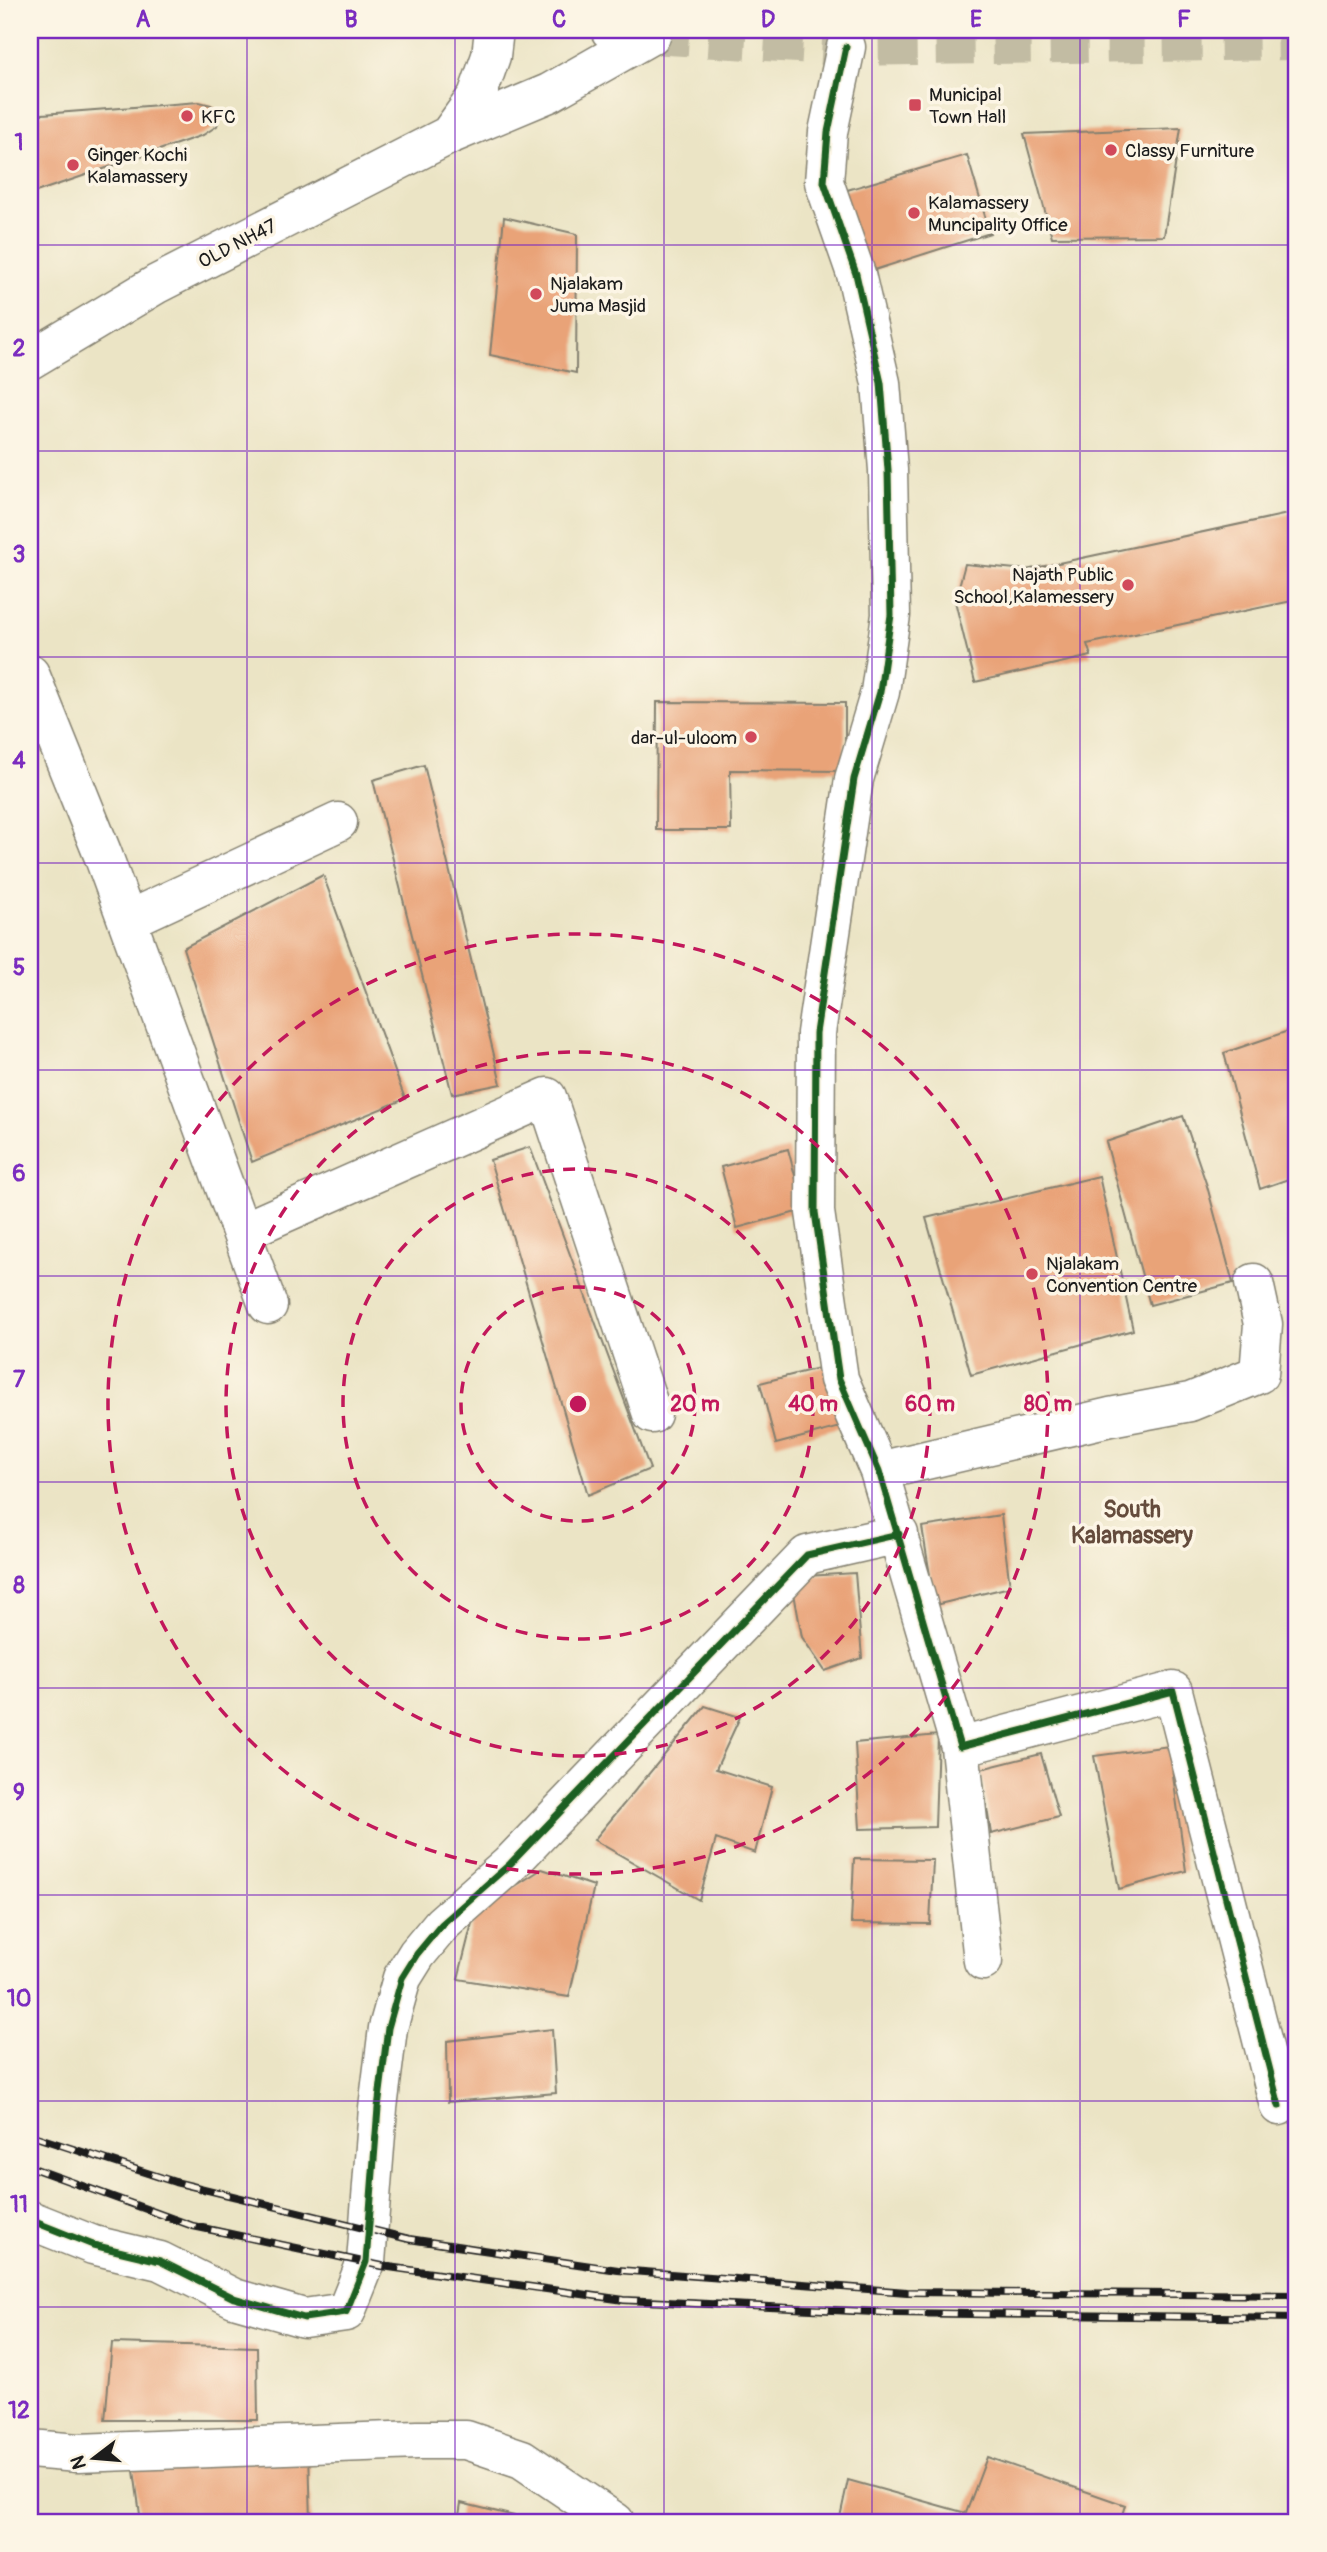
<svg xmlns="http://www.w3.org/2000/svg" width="1327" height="2552" viewBox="0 0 1327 2552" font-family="Pangolin,sans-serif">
<rect width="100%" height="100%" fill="#fcf5e5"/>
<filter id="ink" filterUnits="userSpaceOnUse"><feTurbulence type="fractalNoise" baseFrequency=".0143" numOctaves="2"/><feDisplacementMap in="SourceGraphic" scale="14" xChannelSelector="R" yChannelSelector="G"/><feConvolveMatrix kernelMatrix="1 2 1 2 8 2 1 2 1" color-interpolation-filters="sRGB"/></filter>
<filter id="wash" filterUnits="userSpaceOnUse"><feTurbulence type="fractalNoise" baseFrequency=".00686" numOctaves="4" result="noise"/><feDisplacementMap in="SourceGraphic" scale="28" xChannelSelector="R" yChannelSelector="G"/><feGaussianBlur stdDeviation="1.57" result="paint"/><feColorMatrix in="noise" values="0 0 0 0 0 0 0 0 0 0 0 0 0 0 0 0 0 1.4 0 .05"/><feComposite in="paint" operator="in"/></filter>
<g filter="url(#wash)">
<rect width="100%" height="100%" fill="#ebe4c5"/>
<g id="blocks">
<path fill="#e9a378" d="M 199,102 L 211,105 L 220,113 L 217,126 L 203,135 L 30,194 L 30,115 Z
M 1181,128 L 1164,236 L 1052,237 L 1024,134 Z
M 967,155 L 990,233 L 865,273 L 837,193 Z
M 504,217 L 577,234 L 576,373 L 490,355 Z
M 1297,512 L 1297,600 L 1087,644 L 1091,656 L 975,682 L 955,601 L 965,564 L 1026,570 Z
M 657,702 L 845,703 L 845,771 L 730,770 L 731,830 L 656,830 Z
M 424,765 L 501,1084 L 452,1094 L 373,780 Z
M 323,875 L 405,1099 L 252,1162 L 183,948 Z
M 1297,1028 L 1297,1176 L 1260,1189 L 1224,1053 Z
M 1183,1116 L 1207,1186 L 1233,1283 L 1150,1305 L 1106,1142 Z
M 530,1147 L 650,1469 L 588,1495 L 490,1160 Z
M 788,1149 L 804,1210 L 737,1228 L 721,1167 Z
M 1099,1176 L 1133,1330 L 971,1375 L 926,1218 Z
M 827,1366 L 844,1426 L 776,1444 L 760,1383 Z
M 1001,1515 L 1010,1587 L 935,1605 L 922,1527 Z
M 855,1573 L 862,1658 L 825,1671 L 802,1637 L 791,1577 Z
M 705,1706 L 740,1717 L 716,1769 L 772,1787 L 755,1853 L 716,1839 L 699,1900 L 594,1840 Z
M 938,1735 L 935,1827 L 860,1829 L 855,1743 Z
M 1169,1746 L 1186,1871 L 1119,1889 L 1094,1756 Z
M 1041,1754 L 1059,1817 L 991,1834 L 981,1769 Z
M 854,1859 L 933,1860 L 930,1924 L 851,1923 Z
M 542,1869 L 594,1886 L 569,1997 L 458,1979 L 472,1923 L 460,1921 Z
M 552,2029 L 556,2093 L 448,2102 L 447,2041 Z
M 112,2343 L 257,2347 L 258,2420 L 105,2420 Z
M 309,2451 L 311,2522 L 141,2522 L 132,2456 Z
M 987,2457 L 1125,2505 L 1120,2522 L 839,2522 L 848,2480 L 966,2513 Z
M 461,2503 L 535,2521 L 535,2522 L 458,2522 Z"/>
</g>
</g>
<g filter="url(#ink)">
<use href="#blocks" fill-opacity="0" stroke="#848070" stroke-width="2"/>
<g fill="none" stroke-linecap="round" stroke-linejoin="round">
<path stroke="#c2bca3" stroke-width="38" stroke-dasharray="38 19" stroke-linecap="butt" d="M 651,35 L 846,47 L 1297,41"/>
<defs>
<path id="minor" d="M 846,47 L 828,132 L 824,182 L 856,274 L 881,383 L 888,470 L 891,615 L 880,692 L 854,779 L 816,1033 L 815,1212 L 839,1379 L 879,1471 L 960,1747 L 1173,1691 L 1279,2106
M 30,674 L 103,855 L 268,1305
M 128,920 L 338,822
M 242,1232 L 547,1097 L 652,1414
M 879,1471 L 1110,1417 L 1190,1402 L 1259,1374 L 1263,1324 L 1254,1283
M 960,1747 L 983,1961
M 30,2220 L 93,2245 L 160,2261 L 234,2298 L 304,2318 L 346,2312 L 366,2262 L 378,2108 L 388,2028 L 402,1978 L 417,1954 L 442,1924 L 510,1864 L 807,1555 L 899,1534
M 30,2449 L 78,2453 L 418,2440 L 466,2440 L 522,2459 L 615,2522"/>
<path id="major" d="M 449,135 L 477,96 L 491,56 L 494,30
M 30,360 L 157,284 L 449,135 L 549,93 L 651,35"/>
<path id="highway" d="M 610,30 L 651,35"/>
</defs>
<use href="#minor" stroke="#848070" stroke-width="41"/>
<use href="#major" stroke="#848070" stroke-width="41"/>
<use href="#highway" stroke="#848070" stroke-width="41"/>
<use href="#minor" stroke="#fff" stroke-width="38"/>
<use href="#major" stroke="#fff" stroke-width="38"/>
<use href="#highway" stroke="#fff" stroke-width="38"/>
<defs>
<path id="rail" d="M 30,2135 L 175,2182 L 409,2239 L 618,2270 L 907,2292 L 1297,2295
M 30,2167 L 193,2226 L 382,2266 L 624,2300 L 895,2313 L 1297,2318"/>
</defs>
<use href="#rail" stroke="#1c1c1c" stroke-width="8"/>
<use href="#rail" stroke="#fcf5e5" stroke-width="5" stroke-dasharray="16" stroke-linecap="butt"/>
<defs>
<path id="cycleway" d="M 846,47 L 828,132 L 824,182 L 856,274 L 881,383 L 888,470 L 891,615 L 880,692 L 854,779 L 816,1033 L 815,1212 L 839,1379 L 879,1471 L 960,1747 L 1173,1691 L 1279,2106
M 30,2220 L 93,2245 L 160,2261 L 234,2298 L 304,2318 L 346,2312 L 366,2262 L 378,2108 L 388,2028 L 402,1978 L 417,1954 L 442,1924 L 510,1864 L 807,1555 L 899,1534"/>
</defs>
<use href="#cycleway" stroke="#fcf5e5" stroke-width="11"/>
<use href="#cycleway" stroke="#1b5e20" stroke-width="7"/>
</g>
</g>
<path fill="none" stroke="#7b2cbf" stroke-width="2" stroke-opacity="0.55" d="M 247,30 L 247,2522M 455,30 L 455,2522M 664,30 L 664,2522M 872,30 L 872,2522M 1080,30 L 1080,2522M 30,245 L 1297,245M 30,451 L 1297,451M 30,657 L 1297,657M 30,863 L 1297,863M 30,1070 L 1297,1070M 30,1276 L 1297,1276M 30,1482 L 1297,1482M 30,1688 L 1297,1688M 30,1895 L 1297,1895M 30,2101 L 1297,2101M 30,2307 L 1297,2307"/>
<g fill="none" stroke="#c2185b" stroke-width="3.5" stroke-dasharray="12 9">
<circle cx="578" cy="1404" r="117"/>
<circle cx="578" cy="1404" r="235"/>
<circle cx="578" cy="1404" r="352"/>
<circle cx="578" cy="1404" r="470"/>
</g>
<g fill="#d1495b" stroke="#fcf5e5" stroke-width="2.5">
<rect x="908" y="98" width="14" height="14" rx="3.5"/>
<circle cx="187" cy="116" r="7"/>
<circle cx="1111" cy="150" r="7"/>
<circle cx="73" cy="165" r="7"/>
<circle cx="914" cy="213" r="7"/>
<circle cx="536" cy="294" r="7"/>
<circle cx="1128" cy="585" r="7"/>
<circle cx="751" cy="737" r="7"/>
<circle cx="1032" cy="1274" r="7"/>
</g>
<g text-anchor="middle" stroke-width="7" stroke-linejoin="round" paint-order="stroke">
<g font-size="19" fill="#1c1c1c" stroke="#fcf5e5" text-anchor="start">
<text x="929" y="101">Municipal<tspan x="929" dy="22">Town Hall</tspan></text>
<text x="201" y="123">KFC</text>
<text x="1125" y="157">Classy Furniture</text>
<text x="87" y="161">Ginger Kochi<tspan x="87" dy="22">Kalamassery</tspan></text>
<text x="928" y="209">Kalamassery<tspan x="928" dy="22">Muncipality Office</tspan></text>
<text x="550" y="290">Njalakam<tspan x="550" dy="22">Juma Masjid</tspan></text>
<text x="1114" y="581" text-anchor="end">Najath Public<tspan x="1114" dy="22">School,Kalamessery</tspan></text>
<text x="737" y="744" text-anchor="end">dar-ul-uloom</text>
<text x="1046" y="1270">Njalakam<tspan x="1046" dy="22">Convention Centre</tspan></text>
</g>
<g font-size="19" fill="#1c1c1c" stroke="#fcf5e5">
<text transform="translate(237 243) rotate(-27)" y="7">OLD NH47</text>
</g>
<g font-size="23" font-weight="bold" fill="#644b3c" stroke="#fcf5e5">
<text x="1132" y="1517">South<tspan x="1132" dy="26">Kalamassery</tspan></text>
</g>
</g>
<circle cx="578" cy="1404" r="10" fill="#c2185b" stroke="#fcf5e5" stroke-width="3.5"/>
<g font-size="21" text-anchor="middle" font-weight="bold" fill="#c2185b" stroke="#fcf5e5" stroke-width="7" stroke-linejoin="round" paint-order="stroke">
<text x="695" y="1411">20 m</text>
<text x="813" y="1411">40 m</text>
<text x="930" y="1411">60 m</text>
<text x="1048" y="1411">80 m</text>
</g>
<rect width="1327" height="2552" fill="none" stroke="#fcf5e5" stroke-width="77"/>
<g transform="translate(94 2458) rotate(254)" stroke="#fcf5e5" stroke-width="5" paint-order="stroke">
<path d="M0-5L12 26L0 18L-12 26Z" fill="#1c1c1c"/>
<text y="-10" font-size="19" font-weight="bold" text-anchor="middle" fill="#1c1c1c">N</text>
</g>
<rect x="38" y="38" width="1250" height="2476" fill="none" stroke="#7b2cbf" stroke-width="2.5"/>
<g font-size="23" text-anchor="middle" font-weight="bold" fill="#7b2cbf">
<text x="143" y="27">A</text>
<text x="351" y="27">B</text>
<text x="559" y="27">C</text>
<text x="768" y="27">D</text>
<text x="976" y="27">E</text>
<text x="1184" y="27">F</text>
<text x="19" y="150">1</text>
<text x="19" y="356">2</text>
<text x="19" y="562">3</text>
<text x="19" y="768">4</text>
<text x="19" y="975">5</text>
<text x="19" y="1181">6</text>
<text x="19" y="1387">7</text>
<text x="19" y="1593">8</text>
<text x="19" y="1800">9</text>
<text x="19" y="2006">10</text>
<text x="19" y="2212">11</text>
<text x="19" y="2418">12</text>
</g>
</svg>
